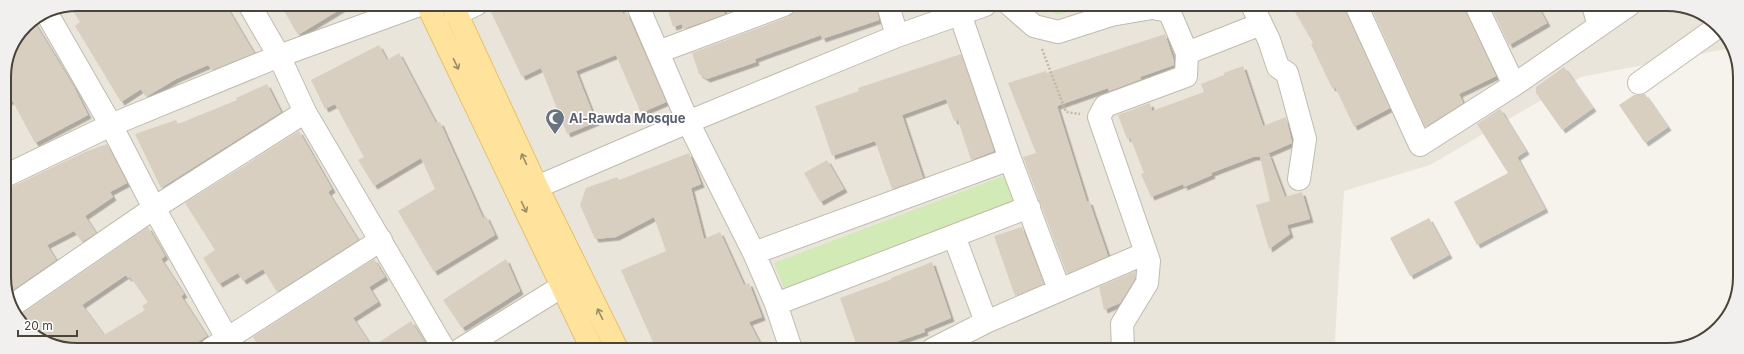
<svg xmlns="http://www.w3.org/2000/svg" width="1744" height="354" viewBox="0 0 1744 354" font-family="Inter,sans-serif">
<defs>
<filter id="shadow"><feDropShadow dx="3.5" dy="3.5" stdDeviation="0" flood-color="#0004"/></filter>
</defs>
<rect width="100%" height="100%" fill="#f6f3ec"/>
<path fill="#eae5da" d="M 77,4 L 1681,5 L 1718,25 L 1731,48 L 1581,77 L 1430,165 L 1344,191 L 1335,339 L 1337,350 L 63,349 L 26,329 L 5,291 L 4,73 L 26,25 L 50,10 Z"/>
<path fill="#d2eab5" d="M 1043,5 L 1090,5 L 1057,15 Z
M 1006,175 L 1019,208 L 787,296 L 774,263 Z"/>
<path fill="#d8cfc1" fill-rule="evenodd" filter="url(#shadow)" d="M 77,4 L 225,4 L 254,53 L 212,70 L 208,65 L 176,79 L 146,97 L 141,89 L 121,102 L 75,26 L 80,22 L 70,6 Z
M 280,4 L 349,4 L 298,35 Z
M 501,4 L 620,4 L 623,14 L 627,13 L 666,102 L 641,113 L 616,55 L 576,71 L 596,122 L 567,134 L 541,68 L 522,77 L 490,10 Z
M 666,4 L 722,5 L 725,14 L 683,29 L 682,24 L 673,27 Z
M 820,5 L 876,5 L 879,20 L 822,39 L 821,35 L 755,59 L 756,62 L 707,79 L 699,74 L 692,53 L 788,17 L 794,11 Z
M 1291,5 L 1344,5 L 1345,10 L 1390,108 L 1354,127 L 1335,87 L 1332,88 L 1311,44 L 1313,43 Z
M 1370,5 L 1464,5 L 1465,10 L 1496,76 L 1459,94 L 1463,103 L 1425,127 Z
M 1490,5 L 1537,5 L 1547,23 L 1509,45 Z
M 33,20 L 74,87 L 88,115 L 35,143 L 12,100 L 4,104 L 4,73 L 26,25 Z
M 1165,34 L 1174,61 L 1174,65 L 1140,77 L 1141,79 L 1109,91 L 1108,88 L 1057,106 L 1087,202 L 1089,201 L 1108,256 L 1067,274 L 1023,157 L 1036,153 L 1008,83 L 1046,71 L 1046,73 Z
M 379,45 L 387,60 L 399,53 L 436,123 L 440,122 L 483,218 L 486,216 L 495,235 L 434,272 L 398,211 L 435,189 L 421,158 L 374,186 L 358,160 L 364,157 L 335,104 L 325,109 L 311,80 Z
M 961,54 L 994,151 L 971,160 L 958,120 L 954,121 L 946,99 L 902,115 L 923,178 L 892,189 L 875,141 L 832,156 L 815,106 L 859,91 L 858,88 Z
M 1243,66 L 1263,126 L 1286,117 L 1292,143 L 1260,157 L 1253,157 L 1211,173 L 1212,175 L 1184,187 L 1183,184 L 1151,197 L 1141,174 L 1144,173 L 1130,137 L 1127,139 L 1118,115 L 1150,103 L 1152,111 L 1204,92 L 1201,84 L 1224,75 L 1224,73 Z
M 1564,67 L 1593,108 L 1562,130 L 1536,93 L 1536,87 Z
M 267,84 L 281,112 L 161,188 L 135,134 L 176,120 L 178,124 L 237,100 L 236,98 Z
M 1645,94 L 1668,127 L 1645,143 L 1619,105 L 1634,95 L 1640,95 Z
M 1500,109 L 1526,151 L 1517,157 L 1545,209 L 1477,245 L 1454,202 L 1508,173 L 1477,124 Z
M 299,131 L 332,189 L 328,192 L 358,240 L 277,292 L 263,269 L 243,281 L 238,273 L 219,284 L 203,258 L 215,250 L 185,203 Z
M 107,144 L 127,183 L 110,192 L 113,197 L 85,216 L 96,233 L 82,242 L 74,231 L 47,245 L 56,260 L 7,294 L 5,291 L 5,190 L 85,152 Z
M 689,153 L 701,184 L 691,188 L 704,239 L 720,232 L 744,285 L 749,283 L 762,317 L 749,322 L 763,349 L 656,349 L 621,270 L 666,251 L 654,217 L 616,237 L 595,239 L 580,205 L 586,188 L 617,177 L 619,180 Z
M 1269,154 L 1285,197 L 1302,192 L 1310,219 L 1287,225 L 1290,234 L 1269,249 L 1256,205 L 1270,201 L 1260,157 Z
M 827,160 L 844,189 L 820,202 L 804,173 Z
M 1429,218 L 1449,255 L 1410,276 L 1390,238 Z
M 148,227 L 165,256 L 161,259 L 184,294 L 181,296 L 207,336 L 187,349 L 63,349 L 26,329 L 19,316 ZM 126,275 L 128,278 L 130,277 L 148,302 L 142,306 L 145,310 L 104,335 L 82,305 Z
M 1022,227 L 1044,284 L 1015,296 L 994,236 Z
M 374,259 L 385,277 L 369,287 L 378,302 L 353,318 L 372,347 L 411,321 L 429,349 L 260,349 L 253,337 Z
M 506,259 L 520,291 L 462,328 L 443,300 Z
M 932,262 L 951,318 L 924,329 L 925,332 L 876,349 L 858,349 L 840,298 L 892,279 L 891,278 Z
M 1136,271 L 1135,279 L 1120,303 L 1104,310 L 1099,287 Z"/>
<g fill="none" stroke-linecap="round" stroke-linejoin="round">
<defs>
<path id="minor" d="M 249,4 L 279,56 L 305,112 L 444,349
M 637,4 L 688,122 L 754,253
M 888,5 L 897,36
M 1010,5 L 1034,26 L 1058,32 L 1111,15 L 1152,8 L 1169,11 L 1187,53 L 1186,76 L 1105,106 L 1099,117 L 1149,261 L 1147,283 L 1122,324 L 1123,349
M 1252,5 L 1269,40 L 1278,67 L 1287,73 L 1305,139 L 1299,179
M 1356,5 L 1420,145 L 1514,85 L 1629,5
M 1476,5 L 1514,85
M 1593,5 L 1599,26
M 46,12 L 111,125 L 154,208 L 233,349
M 456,14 L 477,4
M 960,14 L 1010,159 L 1059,289
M 658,52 L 784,5
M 1187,53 L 1261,24
M 1639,83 L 1719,26
M 1010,159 L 754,253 L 776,304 L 1029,207
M 5,176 L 111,125 L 279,56 L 422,4
M 537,187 L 688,122 L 897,36 L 985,5
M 954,236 L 986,322
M 776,304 L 791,349
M 13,305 L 154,208 L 305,112
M 211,349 L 381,240
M 461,349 L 561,287
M 933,349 L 986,322 L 1146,253"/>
<path id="major" d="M 427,4 L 592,349
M 452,4 L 537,187 L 617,349"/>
</defs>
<use href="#minor" stroke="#c2bbae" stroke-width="24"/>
<use href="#major" stroke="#e6c16a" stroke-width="24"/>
<path stroke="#c4b79f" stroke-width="2.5" stroke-dasharray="2 2" stroke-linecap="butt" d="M 1042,49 L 1066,112 L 1080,114"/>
<use href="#minor" stroke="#fff" stroke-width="22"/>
<use href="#major" stroke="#ffe39c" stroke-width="22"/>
</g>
<defs><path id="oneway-shaft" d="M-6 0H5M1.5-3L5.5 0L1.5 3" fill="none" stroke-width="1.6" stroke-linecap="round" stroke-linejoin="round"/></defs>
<g stroke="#9c8c66">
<use href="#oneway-shaft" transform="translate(456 64) rotate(64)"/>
<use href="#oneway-shaft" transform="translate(524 159) rotate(-115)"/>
<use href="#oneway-shaft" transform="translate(524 207) rotate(65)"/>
<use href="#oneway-shaft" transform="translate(600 314) rotate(-116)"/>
</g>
<defs>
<symbol id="mosque-pin" viewBox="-11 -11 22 30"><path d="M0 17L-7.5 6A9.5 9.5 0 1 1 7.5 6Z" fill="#6b7280" stroke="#fff"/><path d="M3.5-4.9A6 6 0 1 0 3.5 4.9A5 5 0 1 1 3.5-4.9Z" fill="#fff"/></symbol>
</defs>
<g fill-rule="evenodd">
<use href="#mosque-pin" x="544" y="107" width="22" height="30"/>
</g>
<g text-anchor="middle" stroke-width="3.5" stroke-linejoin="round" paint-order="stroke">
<g font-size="13" font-weight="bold" fill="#5b616d" stroke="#fff" text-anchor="start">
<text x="569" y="123">Al-Rawda Mosque</text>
</g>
</g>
<path d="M0 0H1744V354H0ZM77 11H1667A66 66 0 0 1 1733 77V277A66 66 0 0 1 1667 343H77A66 66 0 0 1 11 277V77A66 66 0 0 1 77 11Z" fill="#f1f0ef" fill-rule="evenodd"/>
<path fill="none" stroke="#4b4439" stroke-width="2" d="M77 11H1667A66 66 0 0 1 1733 77V277A66 66 0 0 1 1667 343H77A66 66 0 0 1 11 277V77A66 66 0 0 1 77 11Z"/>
<path d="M18 330v6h59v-6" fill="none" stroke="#4b4439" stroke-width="2"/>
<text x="24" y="330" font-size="12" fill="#4b4439" stroke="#ffffff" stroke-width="3" paint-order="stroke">20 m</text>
</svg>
